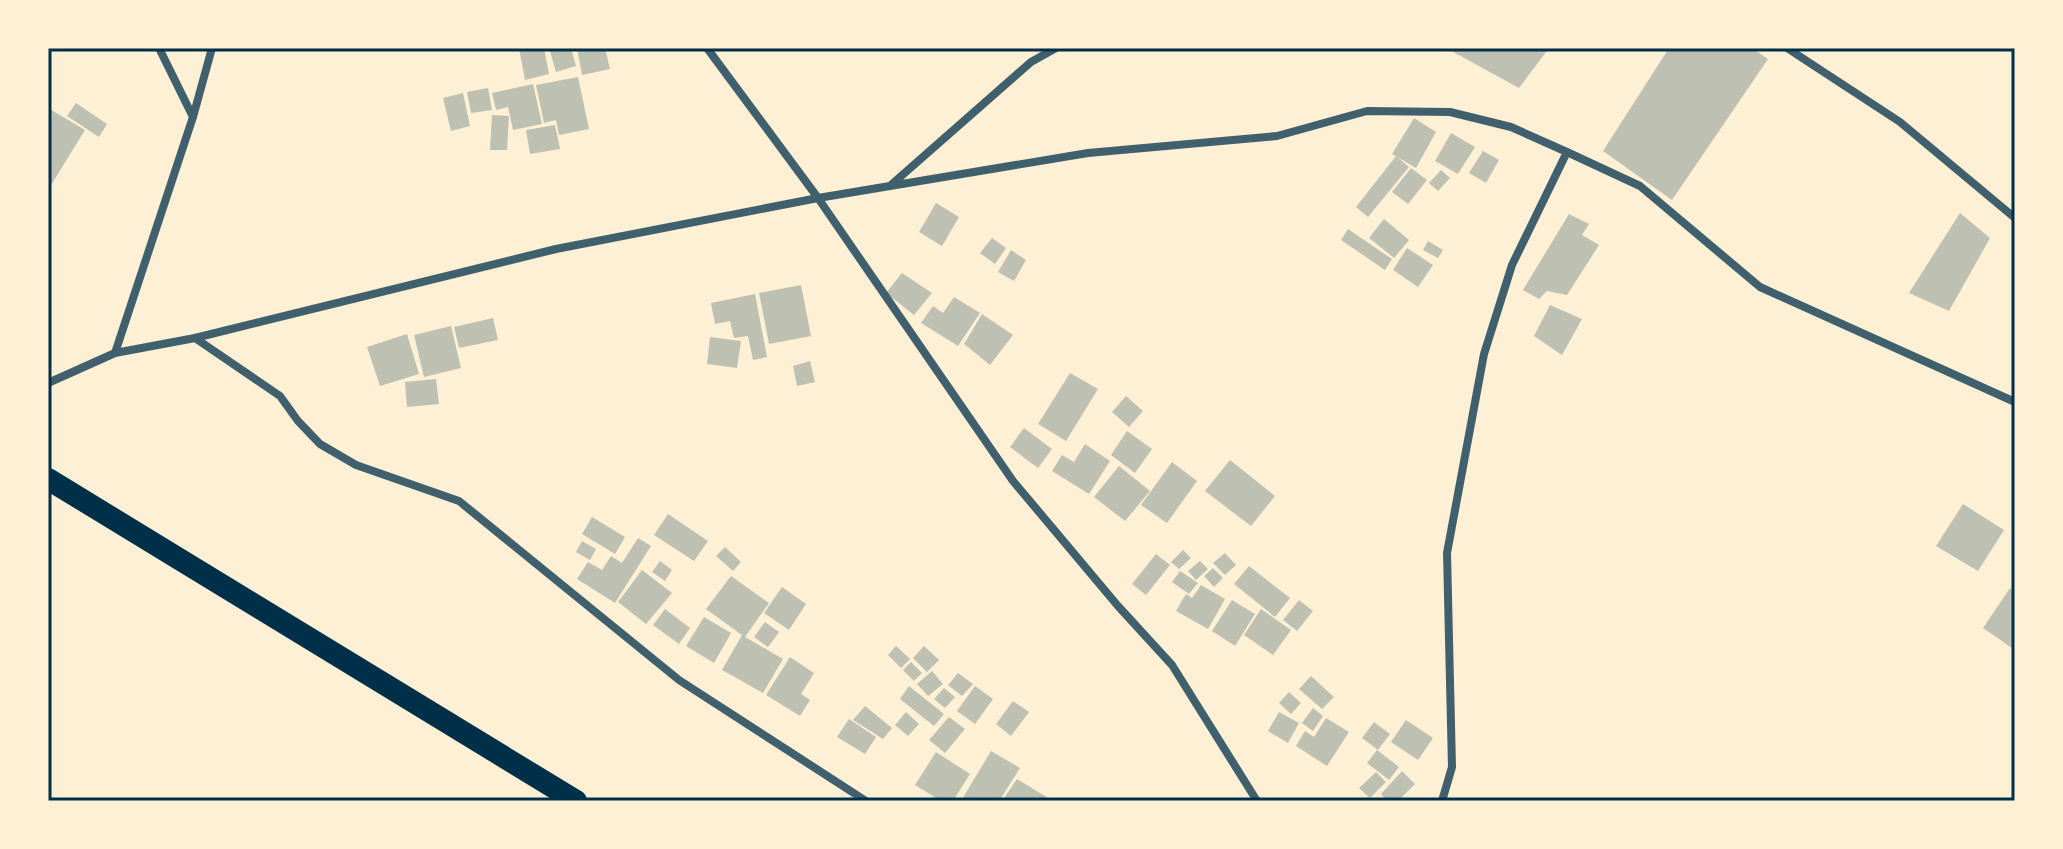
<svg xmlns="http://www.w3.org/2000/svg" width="2063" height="849" viewBox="0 0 2063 849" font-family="'DejaVu Sans',sans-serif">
<rect width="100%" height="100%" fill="#fdf0d5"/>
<path fill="#bec0b2" d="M 519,48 L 544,48 L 549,74 L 525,80 Z
M 549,48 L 571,48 L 576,66 L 556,72 Z
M 577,48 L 605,48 L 610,69 L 582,75 Z
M 1446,48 L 1549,48 L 1519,88 Z
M 1669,48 L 1752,48 L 1768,59 L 1672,200 L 1603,151 Z
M 578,77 L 589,129 L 559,135 L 556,120 L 544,123 L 536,85 Z
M 533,84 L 542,124 L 513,130 L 508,107 L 496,110 L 492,93 Z
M 488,88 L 492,110 L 471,113 L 467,92 Z
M 463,93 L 470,126 L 451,131 L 443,98 Z
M 76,103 L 107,124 L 99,137 L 67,116 Z
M 48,108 L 85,130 L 48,190 Z
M 492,115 L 509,116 L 507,150 L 490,150 Z
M 1414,118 L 1436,132 L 1416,168 L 1392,154 Z
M 555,125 L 560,149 L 530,154 L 526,130 Z
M 1451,133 L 1475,147 L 1458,174 L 1435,161 Z
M 1483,151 L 1499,160 L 1486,183 L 1469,173 Z
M 1396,156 L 1409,167 L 1368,217 L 1356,207 Z
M 1411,168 L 1427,180 L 1408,204 L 1392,192 Z
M 1441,170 L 1450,178 L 1438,191 L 1429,183 Z
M 936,203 L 959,217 L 942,246 L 919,232 Z
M 1960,213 L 1990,238 L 1949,311 L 1909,293 Z
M 1569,214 L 1589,224 L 1582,235 L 1599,245 L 1567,295 L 1547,291 L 1539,299 L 1523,290 Z
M 1384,219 L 1409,240 L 1394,258 L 1369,238 Z
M 1348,229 L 1392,259 L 1385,270 L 1341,240 Z
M 992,238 L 1006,248 L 995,264 L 980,253 Z
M 1428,241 L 1443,250 L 1438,258 L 1423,250 Z
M 1407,248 L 1433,265 L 1418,287 L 1393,270 Z
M 1011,250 L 1026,260 L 1014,281 L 998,272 Z
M 902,273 L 932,293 L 914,315 L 886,293 Z
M 801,285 L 811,336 L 769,344 L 759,293 Z
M 755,294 L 767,357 L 753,360 L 748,336 L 734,338 L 730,321 L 715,324 L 711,303 Z
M 954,297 L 980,313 L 958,346 L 921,323 L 933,306 L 943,313 Z
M 1550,305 L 1582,319 L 1562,355 L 1534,336 Z
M 982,314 L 1013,335 L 990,365 L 964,344 Z
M 493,318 L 498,340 L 459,348 L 454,327 Z
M 451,326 L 461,368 L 424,377 L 414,335 Z
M 407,334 L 419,374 L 380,386 L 367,347 Z
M 710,337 L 741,341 L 737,368 L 707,364 Z
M 810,361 L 815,382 L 797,386 L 793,366 Z
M 1070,373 L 1098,389 L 1066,441 L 1038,424 Z
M 436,379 L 439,404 L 407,407 L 405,382 Z
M 1126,396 L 1143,411 L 1129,427 L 1112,412 Z
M 1024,428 L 1052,449 L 1038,468 L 1010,447 Z
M 1127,431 L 1152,449 L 1135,473 L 1111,455 Z
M 1085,444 L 1110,461 L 1089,494 L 1052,471 L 1062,455 L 1074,462 Z
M 1230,460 L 1275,496 L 1251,526 L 1205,491 Z
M 1172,462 L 1197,481 L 1167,523 L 1141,505 Z
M 1119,466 L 1150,491 L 1125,521 L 1094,497 Z
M 1963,504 L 2004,530 L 1978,571 L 1936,546 Z
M 668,514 L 708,541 L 694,561 L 654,535 Z
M 592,517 L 625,537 L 615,554 L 582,534 Z
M 638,538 L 651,546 L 615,603 L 577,579 L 588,562 L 602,570 L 611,556 L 622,563 Z
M 582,541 L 596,549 L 590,560 L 576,552 Z
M 725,547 L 741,562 L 733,571 L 716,556 Z
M 1183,550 L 1191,558 L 1179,569 L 1171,562 Z
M 1225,553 L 1236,565 L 1225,575 L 1213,563 Z
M 1156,554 L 1170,565 L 1146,595 L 1132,584 Z
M 660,561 L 672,570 L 665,581 L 652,572 Z
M 1200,561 L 1208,569 L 1196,580 L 1188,571 Z
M 1249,566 L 1290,598 L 1275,617 L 1234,584 Z
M 1213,568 L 1223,578 L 1214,587 L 1204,576 Z
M 642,570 L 672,593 L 646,624 L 618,602 Z
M 1180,571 L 1198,583 L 1189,594 L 1172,582 Z
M 731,576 L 769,603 L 745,637 L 783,659 L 763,693 L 722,670 L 742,635 L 706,609 Z
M 1201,585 L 1225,599 L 1208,629 L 1176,611 L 1186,594 L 1192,598 Z
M 782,587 L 806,604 L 789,630 L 764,613 Z
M 2010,588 L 2015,592 L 2015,650 L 1983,628 Z
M 1232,600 L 1255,614 L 1235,646 L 1212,631 Z
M 1299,600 L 1313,611 L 1297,631 L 1283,620 Z
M 665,609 L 690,628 L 679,644 L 653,625 Z
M 1261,609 L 1291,630 L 1273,655 L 1244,635 Z
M 704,617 L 731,633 L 714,663 L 686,646 Z
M 765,622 L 779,632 L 768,647 L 754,637 Z
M 896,646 L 910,659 L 901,668 L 888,655 Z
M 924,646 L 939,660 L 927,672 L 913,658 Z
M 790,657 L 814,673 L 801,694 L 810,700 L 800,716 L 766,695 Z
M 911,662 L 922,673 L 914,681 L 903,670 Z
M 932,671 L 943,684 L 928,696 L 917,684 Z
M 958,673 L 973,684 L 962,696 L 948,685 Z
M 1311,676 L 1334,697 L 1322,709 L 1299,689 Z
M 909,686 L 944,714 L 934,726 L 900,699 Z
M 975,686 L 993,699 L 975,724 L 957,711 Z
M 944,688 L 955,697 L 945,708 L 934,699 Z
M 1289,692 L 1301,703 L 1291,714 L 1279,703 Z
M 1013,701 L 1029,712 L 1011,736 L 996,724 Z
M 865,706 L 892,728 L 883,739 L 853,720 Z
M 1313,708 L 1323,716 L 1313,731 L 1302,723 Z
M 906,712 L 919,724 L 908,736 L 895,725 Z
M 1279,712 L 1299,723 L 1288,743 L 1268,731 Z
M 949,717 L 965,729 L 945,753 L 929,740 Z
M 1326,718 L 1349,732 L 1327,766 L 1296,746 L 1305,731 L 1314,737 Z
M 849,719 L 876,737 L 865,754 L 837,737 Z
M 1406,720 L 1433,738 L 1418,760 L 1391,742 Z
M 1374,722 L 1390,734 L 1378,750 L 1362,738 Z
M 1377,750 L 1399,767 L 1389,780 L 1367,763 Z
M 991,751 L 1020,768 L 999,801 L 961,801 Z
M 936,752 L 970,774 L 953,801 L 941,801 L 915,785 Z
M 1402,771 L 1415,784 L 1398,801 L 1387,801 L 1381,794 Z
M 1376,772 L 1386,782 L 1370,798 L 1359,788 Z
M 1017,779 L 1053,801 L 1002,801 Z"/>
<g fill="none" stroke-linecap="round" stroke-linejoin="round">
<path stroke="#3f606c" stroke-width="8" d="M 159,48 L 193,117
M 707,48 L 818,198 L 1013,481 L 1118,606 L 1172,665 L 1257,801
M 1787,48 L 1900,122 L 2015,218
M 891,185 L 1031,62 L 1056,48
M 195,338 L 280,396 L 298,421 L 320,444 L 356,465 L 459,501 L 679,680 L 866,801
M 115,353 L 193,117 L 212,48
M 48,383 L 115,353 L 195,338 L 556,249 L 818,198 L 1088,153 L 1277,136 L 1367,111 L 1450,112 L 1511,127 L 1567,152 L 1640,186 L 1760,287 L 2015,402
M 1442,801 L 1452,767 L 1447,553 L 1484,354 L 1512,265 L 1567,152"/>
<path stroke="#003049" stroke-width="22" d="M 48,479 L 576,801"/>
</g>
<rect width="2063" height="849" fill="none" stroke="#fdf0d5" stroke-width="100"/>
<rect x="50" y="50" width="1963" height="749" fill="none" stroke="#003049" stroke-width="3"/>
</svg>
